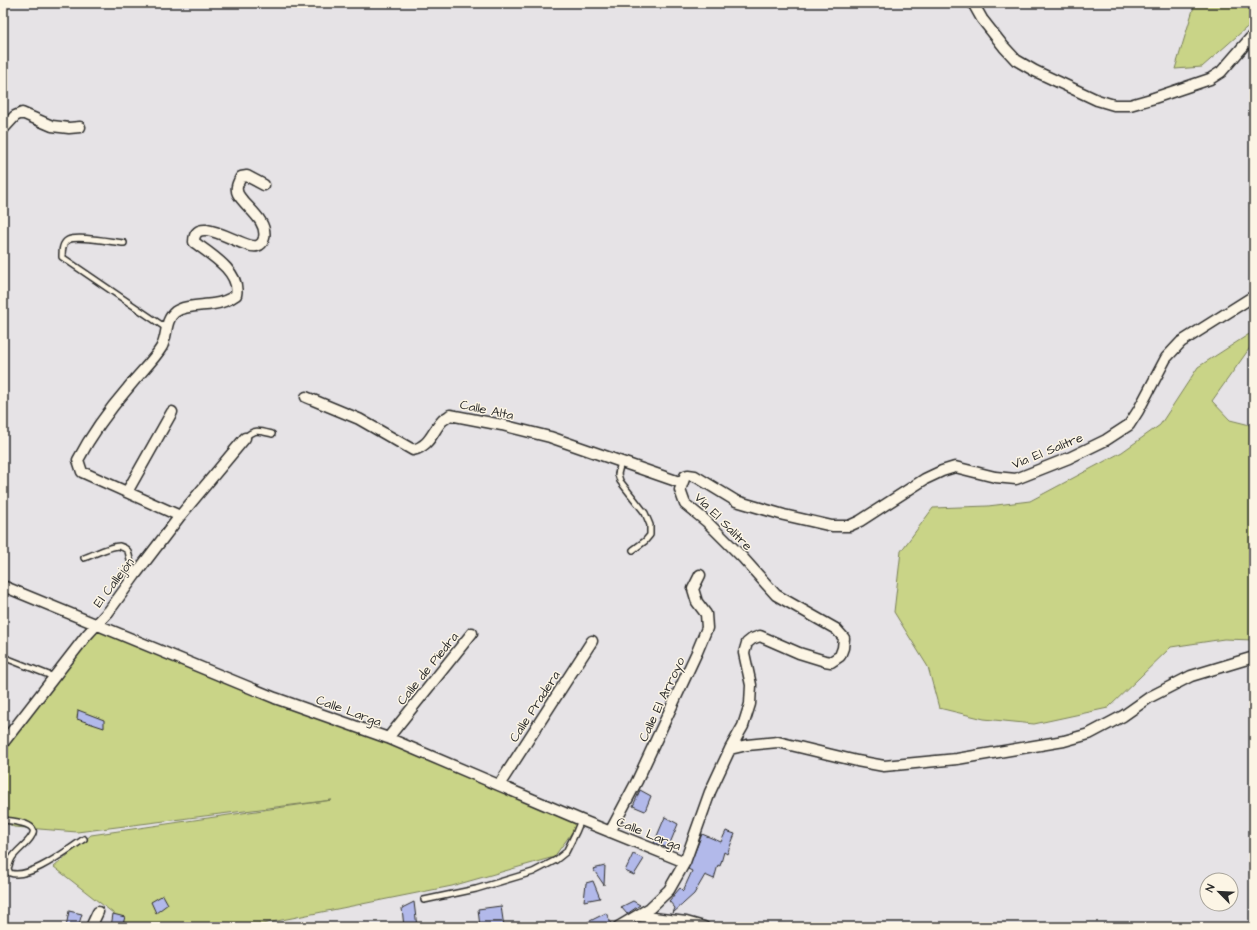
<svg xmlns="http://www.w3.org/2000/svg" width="1257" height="930" viewBox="0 0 1257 930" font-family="'Architects Daughter',sans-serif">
<rect width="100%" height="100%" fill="#e6e3e6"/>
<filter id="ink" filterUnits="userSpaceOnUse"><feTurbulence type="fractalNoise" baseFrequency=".025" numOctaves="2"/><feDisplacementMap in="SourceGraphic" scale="8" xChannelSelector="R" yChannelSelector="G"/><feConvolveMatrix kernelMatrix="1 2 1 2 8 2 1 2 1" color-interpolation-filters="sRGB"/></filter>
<g filter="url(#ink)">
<path fill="#c9d487" stroke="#7a8059" d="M 1195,3 L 1254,3 L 1254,21 L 1202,67 L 1175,69 Z
M 1254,331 L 1254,342 L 1212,401 L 1230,420 L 1254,426 L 1254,640 L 1224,639 L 1171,647 L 1108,708 L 1034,724 L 984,719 L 939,708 L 928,667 L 894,612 L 901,551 L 933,508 L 988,506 L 1030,501 L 1122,452 L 1160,425 L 1198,367 Z
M 96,625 L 581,820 L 554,857 L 452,886 L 247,927 L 131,927 L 54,867 L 91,835 L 332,800 L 77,832 L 14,827 L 3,821 L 3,750 Z"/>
<path fill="#b2b9ea" stroke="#2b2b2b" d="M 78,710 L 104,720 L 104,728 L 77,719 Z
M 640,790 L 651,796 L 645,811 L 633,806 Z
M 665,817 L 678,824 L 668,848 L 654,843 Z
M 726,831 L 735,834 L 727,854 L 724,852 L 720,866 L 718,865 L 714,879 L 705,875 L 694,894 L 673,913 L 675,908 L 669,901 L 680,888 L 683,891 L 692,871 L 688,869 L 702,834 L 721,842 Z
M 633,854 L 644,859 L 634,875 L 625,871 Z
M 605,866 L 604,885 L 593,869 Z
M 593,881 L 600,898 L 584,901 L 586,883 Z
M 163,895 L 168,904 L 156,913 L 151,902 Z
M 633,901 L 640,905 L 627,914 L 621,907 Z
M 414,902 L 417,927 L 404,927 L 402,908 Z
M 501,906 L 504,927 L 480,927 L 478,909 Z
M 69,911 L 82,914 L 78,927 L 66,927 Z
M 606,913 L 611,923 L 604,927 L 578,927 Z
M 113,914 L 125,917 L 122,927 L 111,927 Z"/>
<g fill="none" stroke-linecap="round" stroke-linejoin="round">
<defs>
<path id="lane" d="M 124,243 C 112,242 77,235 68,240 C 62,243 62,251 62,257 L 166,328
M 245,438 C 253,428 261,431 272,434
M 621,462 L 618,474 L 620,481 L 645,513 L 650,525 L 650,535 L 645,541 L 633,550
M 84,558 C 93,555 110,546 119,546 C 123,547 126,549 128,551 L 132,568 L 135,575
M 3,657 L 54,677
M 3,820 C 11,821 42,823 31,837 C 27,844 17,850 12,858 C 10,861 9,866 8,869 L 10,873 C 29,880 67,850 84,839
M 424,900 L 476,889 L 533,872 L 556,860 L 566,852 L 576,832 L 581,820"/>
<path id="street" d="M 973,3 L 982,19 L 1004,47 L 1016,60 L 1035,71 L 1097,100 L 1114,105 L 1130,105 L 1151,99 L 1210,79 L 1221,72 L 1254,34
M 3,129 L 15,116 L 22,113 L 52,126 L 69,128 L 80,127
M 306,397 L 359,419 L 413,450 C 430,446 432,432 442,421 C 444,419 448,417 450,415 L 502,425 L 550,437 L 682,483
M 127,492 L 172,412
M 180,516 L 82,472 L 78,460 C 91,435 109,410 128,388 C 137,376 153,361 161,348 C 168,337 164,321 175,312 C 184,305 202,306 213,304 C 221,303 229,300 236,295 C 241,272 210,254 194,242 C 194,211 244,250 257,246 C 261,245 263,242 264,238 C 268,220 245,207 238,194 C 235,188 238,183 241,177 L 247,176 L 264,185
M 3,586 L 275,698 L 388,738 L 581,820 L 685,862
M 388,738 L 472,633
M 3,743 L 86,636 L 109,611 L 135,575 L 180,516 L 245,438
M 730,749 L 747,745 L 778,742 L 857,761 L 884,766 L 957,759 L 1064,741 L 1089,734 L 1123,716 L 1150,697 L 1191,676 L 1254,657
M 499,785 L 592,641
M 610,832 L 637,781 L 697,652 L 707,628 L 706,614 L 697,602 L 693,589 L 700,575
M 637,916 L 686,922 L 704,927
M 91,927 L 98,912
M 618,927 L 650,908 L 669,890 L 685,862 L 710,792 L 730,749 L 743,726 L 750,704 L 751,685 L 744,653 L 747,643 L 752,639 L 760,636 L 799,653 L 825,661 L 831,662 L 840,656 L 843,648 L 844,638 L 836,629 L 776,595 L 743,558 L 706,521 L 685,504 L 680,490 L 685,476 L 688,475 L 695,476 L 736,501 L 784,515 L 832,526 L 849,526 L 860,521 L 925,479 L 942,471 L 955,467 L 995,477 L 1016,479 L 1069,458 L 1106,440 L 1129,425 L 1138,411 L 1166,358 L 1181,342 L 1254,296"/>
</defs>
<use href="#lane" stroke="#2b2b2b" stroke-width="8"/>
<use href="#street" stroke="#2b2b2b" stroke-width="13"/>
<use href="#lane" stroke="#fcf5e5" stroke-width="5"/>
<use href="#street" stroke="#fcf5e5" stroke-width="10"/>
</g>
</g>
<g text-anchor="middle" stroke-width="3" stroke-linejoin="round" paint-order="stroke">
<g font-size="13" fill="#2b2b2b" stroke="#fcf5e5">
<text transform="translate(487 409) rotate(12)" y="5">Calle Alta</text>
<text transform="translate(1047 450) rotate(-22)" y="5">Vía El Salitre</text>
<text transform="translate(724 521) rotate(45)" y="5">Vía El Salitre</text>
<text transform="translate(113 582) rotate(-53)" y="5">El Callejón</text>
<text transform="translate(427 668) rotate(-51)" y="5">Calle de Piedra</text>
<text transform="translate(661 699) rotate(-65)" y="5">Calle El Arroyo</text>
<text transform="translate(534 706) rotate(-57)" y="5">Calle Pradera</text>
<text transform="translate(349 710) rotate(20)" y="5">Calle Larga</text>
<text transform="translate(649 833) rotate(22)" y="5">Calle Larga</text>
</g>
</g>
<rect width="1257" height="930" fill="none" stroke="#fcf5e5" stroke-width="16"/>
<rect x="8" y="8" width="1241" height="914" fill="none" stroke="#2b2b2b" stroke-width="1.5" filter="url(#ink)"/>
<g transform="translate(1219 892) rotate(294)"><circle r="19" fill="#fcf5e5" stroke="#a8a49b"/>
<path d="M0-3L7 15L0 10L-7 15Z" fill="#2b2b2b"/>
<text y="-6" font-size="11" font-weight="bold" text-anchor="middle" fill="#2b2b2b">N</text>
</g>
</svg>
